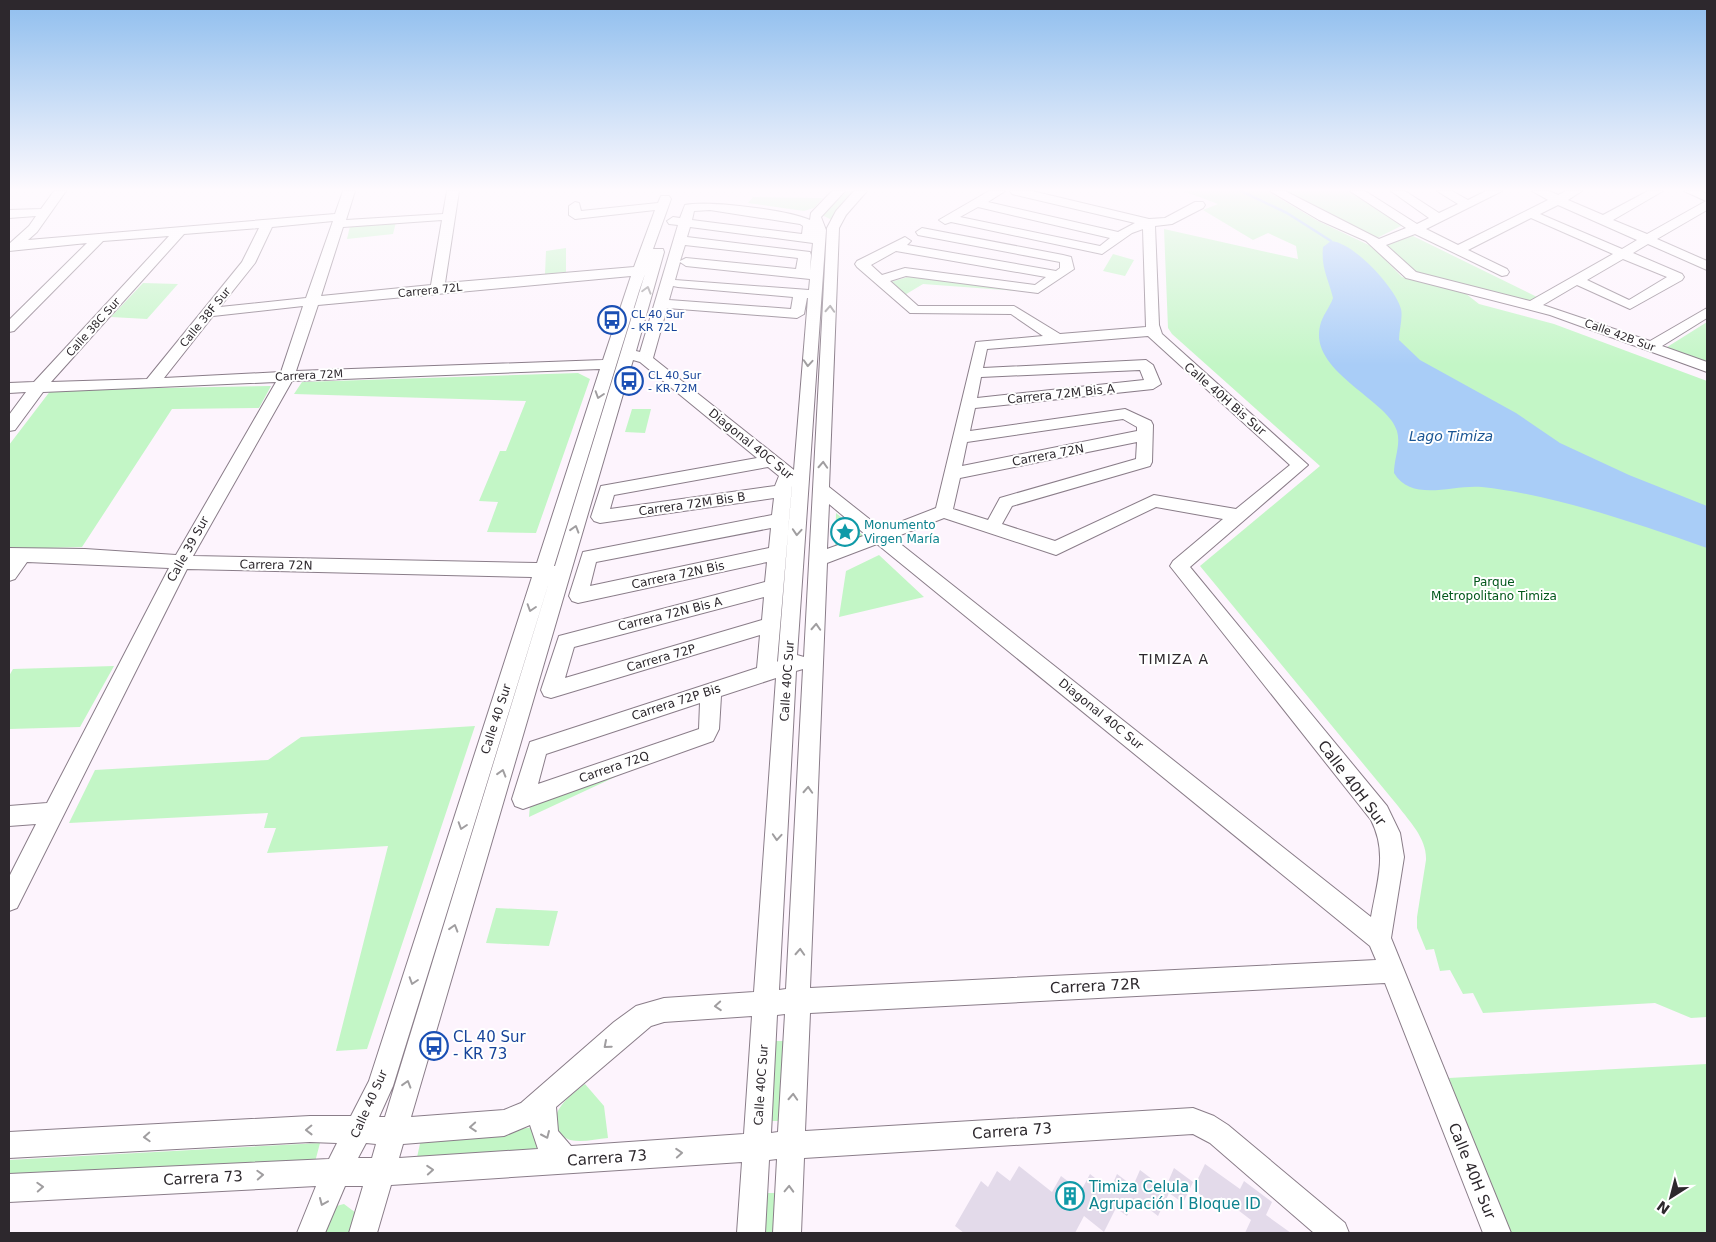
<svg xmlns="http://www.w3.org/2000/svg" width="1716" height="1242" viewBox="0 0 1716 1242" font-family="'DejaVu Sans',sans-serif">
<rect width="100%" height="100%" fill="#fdf4fd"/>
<path fill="#c3f6c6" d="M 846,191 L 856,191 L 832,220 L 822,215 Z
M 1183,191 L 1267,191 L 1318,221 L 1373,247 L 1402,277 L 1465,293 L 1479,304 L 1554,324 L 1707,381 L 1707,1017 L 1691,1018 L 1655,1003 L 1483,1013 L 1473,993 L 1463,994 L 1450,970 L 1440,971 L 1434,949 L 1426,950 L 1417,928 L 1417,917 L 1426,860 C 1427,839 1410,822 1398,806 L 1200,566 L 1320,466 L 1172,334 L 1168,328 L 1164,229 L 1298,259 L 1296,246 L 1268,233 L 1253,240 L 1203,210 L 1218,204 Z
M 1282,191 L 1350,191 L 1403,225 L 1377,238 Z
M 753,197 L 823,198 L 814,208 L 804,211 L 748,203 Z
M 396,222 L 393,234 L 347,239 L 350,226 Z
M 1411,235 L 1537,297 L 1529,301 L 1418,273 L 1385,246 Z
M 566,248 L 566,272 L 545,274 L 546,251 Z
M 1113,254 L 1134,260 L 1125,276 L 1103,271 Z
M 911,276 L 1018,291 L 923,284 L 903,296 L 891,282 Z
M 143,283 L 178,284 L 147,319 L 111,317 Z
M 1707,322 L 1707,363 L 1664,349 Z
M 578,373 L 590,379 L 536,533 L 487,532 L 498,502 L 479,501 L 500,451 L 506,451 L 526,401 L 294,394 L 302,382 Z
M 271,386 L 259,408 L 172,409 L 82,547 L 9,549 L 9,445 L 51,390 Z
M 632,409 L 651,409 L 645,433 L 625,432 Z
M 836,513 L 865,537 L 835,550 Z
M 879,555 L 924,597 L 839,617 L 846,571 Z
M 114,666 L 80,727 L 9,729 L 9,676 L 13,669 Z
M 475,726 L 367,1049 L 336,1051 L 388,846 L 267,853 L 276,828 L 264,828 L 268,813 L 69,823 L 95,770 L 268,760 L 301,737 Z
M 614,773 L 615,777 L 529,817 L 530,805 Z
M 496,908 L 558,911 L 549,946 L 486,943 Z
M 772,1041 L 786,1041 L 783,1121 L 767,1121 Z
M 1707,1064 L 1707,1233 L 1510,1233 L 1500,1215 L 1449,1078 Z
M 585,1084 L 604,1106 L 608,1138 C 596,1139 582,1143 570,1140 C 565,1138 560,1135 558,1130 C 548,1111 572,1094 585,1084 Z
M 536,1127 L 543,1154 L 416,1162 L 421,1139 Z
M 320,1143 L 315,1162 L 9,1179 L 9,1160 Z
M 766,1193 L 777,1193 L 775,1233 L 763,1233 Z
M 344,1204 L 356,1213 L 350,1233 L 320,1233 C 325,1218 327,1207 344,1204 Z"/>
<path fill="#a9cdf7" d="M 1331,241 C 1353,242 1395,287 1401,309 C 1403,318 1399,330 1399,340 L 1420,360 L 1516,413 L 1560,443 L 1629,475 L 1707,506 L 1707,548 C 1639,524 1554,495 1482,487 C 1453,484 1412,503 1394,473 C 1394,458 1401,445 1397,431 C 1389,400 1309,372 1320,326 C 1322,316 1330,307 1333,298 C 1328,277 1321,269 1323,247 Z"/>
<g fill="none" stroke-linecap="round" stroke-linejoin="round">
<path stroke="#a9cdf7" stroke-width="2.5" d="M 1241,191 L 1287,213 L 1331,241"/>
</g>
<path fill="#e3daea" d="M 1205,1164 L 1240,1189 L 1244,1181 L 1272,1202 L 1266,1215 L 1291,1233 L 1245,1233 L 1251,1220 L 1221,1197 L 1217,1207 L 1193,1189 Z
M 1019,1166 L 1052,1192 L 1061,1176 L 1081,1191 L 1090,1174 L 1110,1190 L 1117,1174 L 1133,1186 L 1140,1170 L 1165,1189 L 1174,1168 L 1193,1182 L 1183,1203 L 1169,1193 L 1158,1216 L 1136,1199 L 1127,1216 L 1116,1208 L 1104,1232 L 1084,1216 L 1075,1233 L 964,1233 L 955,1226 L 981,1181 L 988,1187 L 997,1171 L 1010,1181 Z"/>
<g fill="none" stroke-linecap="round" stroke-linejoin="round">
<defs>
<path id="minor" d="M 54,191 L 66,191 L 37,232 L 28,240 L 335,214 L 343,191 L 355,191 L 346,220 L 443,214 L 447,191 L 459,191 L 445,283 L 634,267 L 655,210 L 575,219 L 569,215 L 569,206 L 575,202 L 579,203 L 581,211 L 658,203 L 661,196 L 669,196 L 671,199 L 653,249 L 663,249 L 664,252 L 636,351 L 640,352 L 678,225 L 669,224 L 667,221 L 673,217 L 680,218 L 685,205 C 708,200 788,210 810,220 L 811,213 L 832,191 L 845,191 L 821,217 L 826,230 L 797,655 L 804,657 L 827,228 L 836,211 L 854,191 L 867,191 L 846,215 L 839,228 L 829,487 L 882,529 L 936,508 L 976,342 L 1043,336 L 1011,314 L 910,313 L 857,267 L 855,264 L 857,261 L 905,237 L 911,241 L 907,245 L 1056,271 L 1060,268 L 1060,262 L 918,235 L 916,232 L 922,228 L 1063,255 L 1071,257 L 1074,269 L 1038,293 L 906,276 L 890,281 L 918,306 L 1014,306 L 1060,334 L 1146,327 L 1143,229 L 1132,233 L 1102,254 L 951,222 L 945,224 L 939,220 L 989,191 L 1005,191 L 988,202 L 1118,232 L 1135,223 L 1012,194 L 1010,191 L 1032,191 L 1149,219 L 1165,218 L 1195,202 L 1203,202 L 1205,205 L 1203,208 L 1172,224 L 1155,226 L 1159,325 L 1162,334 L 1308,465 L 1190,567 L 1387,806 L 1400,833 L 1404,857 L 1391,938 L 1511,1233 L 1483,1233 L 1385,983 L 810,1013 L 805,1131 L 1193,1108 L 1214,1116 L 1228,1125 L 1345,1223 L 1349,1233 L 1314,1233 L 1210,1143 L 1193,1134 L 804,1158 L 801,1233 L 773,1233 L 777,1159 L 769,1160 L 765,1233 L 737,1233 L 742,1162 L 391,1185 L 377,1233 L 349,1233 L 363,1186 L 345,1186 L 325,1233 L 297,1233 L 316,1186 L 9,1202 L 9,1174 L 329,1159 L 337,1143 L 310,1142 L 9,1158 L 9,1132 L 310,1116 L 351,1116 L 369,1081 L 532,577 L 187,569 L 17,908 L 9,911 L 9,877 L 36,824 L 9,826 L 9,806 L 47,803 L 169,568 L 27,562 L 15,579 L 9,581 L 9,548 L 85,549 L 176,555 L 276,382 L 43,392 L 15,430 L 9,431 L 9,415 L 26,392 L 9,393 L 9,383 L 34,382 L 169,236 L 103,241 L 14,331 L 9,332 L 9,320 L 87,243 L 9,251 L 9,244 L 29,226 L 36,216 L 9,218 L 9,210 L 41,209 ZM 978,207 L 1110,238 L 1100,246 L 960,217 ZM 710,210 L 800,224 L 803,226 L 802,234 L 692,220 L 694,211 ZM 442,220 L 431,285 L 321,296 L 343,227 ZM 333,221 L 306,298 L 220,307 L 255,263 L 272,227 ZM 690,227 L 813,243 L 810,271 L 811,255 L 810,252 L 687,237 ZM 259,228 L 242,262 L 147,379 L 51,382 L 184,234 ZM 685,245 L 798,258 L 796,269 L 686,258 L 680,261 ZM 896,251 L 1046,277 L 1035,285 L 905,268 L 882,275 L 871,265 ZM 680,262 L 686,266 L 810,279 L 809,290 L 675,280 ZM 645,274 L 555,566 L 554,566 L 639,291 ZM 631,276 L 603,360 L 296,371 L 318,305 ZM 673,286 L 678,287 L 793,297 L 791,309 L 669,300 ZM 807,298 L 808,298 L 794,470 L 653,358 L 667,308 L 797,318 L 804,314 ZM 303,306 L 281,372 L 164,378 L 213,316 ZM 1148,336 L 1290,465 L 1236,509 L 1154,495 L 1055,541 L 1002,524 L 1012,506 L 1150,466 L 1152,462 L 1153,425 L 1151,421 L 1125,409 L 970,431 L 975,408 L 1153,389 L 1161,384 L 1153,365 L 1146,360 L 983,368 L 987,349 ZM 633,360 L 640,362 L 757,458 L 601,486 L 591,517 L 594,521 L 600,523 L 774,498 L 772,515 L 583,552 L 569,596 L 572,601 L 578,603 L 767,562 L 765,582 L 559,636 L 541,690 L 544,696 L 551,698 L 760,635 L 757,668 L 530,742 L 512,799 L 515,806 L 523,809 L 713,741 L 719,729 L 721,696 L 776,678 L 754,992 L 664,998 L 636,1006 L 614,1022 L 521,1103 L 504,1110 L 411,1117 ZM 600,369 L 537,563 L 193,556 L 292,381 ZM 1140,370 L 1144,380 L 977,398 L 981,377 ZM 1123,419 L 1137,427 L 1137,431 L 962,466 L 967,442 ZM 1137,442 L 1136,459 L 1000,498 L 988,520 L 953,509 L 960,478 ZM 768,467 L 779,476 L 775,486 L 610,509 L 614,495 ZM 792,486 L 792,487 L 789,520 L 789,519 ZM 829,504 L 866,535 L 827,549 ZM 1156,507 L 1223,519 L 1173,561 L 1170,566 L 1371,820 C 1388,853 1377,882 1371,917 L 893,538 L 944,518 L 1056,555 ZM 789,520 L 778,661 L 777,662 L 789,521 ZM 771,528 L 769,548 L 590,586 L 596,562 ZM 877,544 L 1370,946 L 1376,960 L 810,988 L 827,563 ZM 550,579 L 385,1117 L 379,1117 L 393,1086 ZM 764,597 L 762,620 L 565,678 L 574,647 ZM 803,669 L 786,989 L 779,990 L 796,671 ZM 700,703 L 699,729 L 538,784 L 546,754 ZM 785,1014 L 778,1132 L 771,1133 L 777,1015 ZM 752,1016 L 744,1134 L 571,1146 L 558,1131 L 556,1107 L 651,1026 L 664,1022 ZM 530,1125 L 538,1149 L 399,1158 L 403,1144 L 504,1136 ZM 366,1143 L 376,1144 L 372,1158 L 358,1158 Z
M 1270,191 L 1285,191 L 1379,239 L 1406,228 L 1350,191 L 1365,191 L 1417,224 L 1429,218 L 1391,191 L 1405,191 L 1439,213 L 1458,204 L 1437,191 L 1452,191 L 1468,200 L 1486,191 L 1502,191 L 1426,229 L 1458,245 L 1548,200 L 1532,191 L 1549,191 L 1558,195 L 1566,191 L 1582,191 L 1568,200 L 1603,215 L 1648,191 L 1663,191 L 1613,220 L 1647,234 L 1706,201 L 1684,191 L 1701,191 L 1707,194 L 1707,210 L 1657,239 L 1707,261 L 1707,270 L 1648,244 L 1633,253 L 1682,274 L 1684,277 L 1682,280 L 1630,309 L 1577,285 L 1543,305 L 1650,341 L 1707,308 L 1707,318 L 1662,346 L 1707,362 L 1707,372 L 1550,315 L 1406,278 L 1366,241 L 1319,220 ZM 1558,205 L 1637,240 L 1622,249 L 1540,214 ZM 1531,218 L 1613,254 L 1530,301 L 1416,272 L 1386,245 L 1415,234 L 1502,276 L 1507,275 L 1509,272 L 1507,269 L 1468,250 ZM 1623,259 L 1667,277 L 1629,300 L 1587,280 Z"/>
</defs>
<use href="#minor" stroke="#8a7d89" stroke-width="2"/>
<use href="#minor" fill="#fff" fill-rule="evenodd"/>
</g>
<defs><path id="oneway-chevron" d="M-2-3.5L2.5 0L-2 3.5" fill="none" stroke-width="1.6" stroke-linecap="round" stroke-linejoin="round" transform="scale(1.25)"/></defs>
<g stroke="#a09ea0">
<use href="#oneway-chevron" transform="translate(647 290) rotate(-74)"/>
<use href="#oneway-chevron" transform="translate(830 309) rotate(-87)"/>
<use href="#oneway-chevron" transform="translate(808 363) rotate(94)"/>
<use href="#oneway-chevron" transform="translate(599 395) rotate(108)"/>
<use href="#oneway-chevron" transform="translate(823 465) rotate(-87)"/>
<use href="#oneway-chevron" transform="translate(575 529) rotate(-73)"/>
<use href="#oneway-chevron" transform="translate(797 532) rotate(94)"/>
<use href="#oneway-chevron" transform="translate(531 608) rotate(108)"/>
<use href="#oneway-chevron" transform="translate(816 627) rotate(-87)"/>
<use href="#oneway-chevron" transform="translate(502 773) rotate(-73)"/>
<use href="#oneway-chevron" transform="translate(808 790) rotate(-87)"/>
<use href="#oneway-chevron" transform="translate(462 826) rotate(108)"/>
<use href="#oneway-chevron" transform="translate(777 837) rotate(94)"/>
<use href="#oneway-chevron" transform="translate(454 928) rotate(-73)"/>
<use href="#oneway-chevron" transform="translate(800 952) rotate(-87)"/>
<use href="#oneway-chevron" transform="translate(413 981) rotate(108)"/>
<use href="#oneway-chevron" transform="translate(718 1006) rotate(176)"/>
<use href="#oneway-chevron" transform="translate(607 1045) rotate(139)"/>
<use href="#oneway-chevron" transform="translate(407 1084) rotate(-73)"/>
<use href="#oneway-chevron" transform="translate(793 1097) rotate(-87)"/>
<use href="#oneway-chevron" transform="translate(473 1127) rotate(176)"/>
<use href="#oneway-chevron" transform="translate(309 1130) rotate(179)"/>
<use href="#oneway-chevron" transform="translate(546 1135) rotate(66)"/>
<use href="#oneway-chevron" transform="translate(147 1137) rotate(177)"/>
<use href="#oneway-chevron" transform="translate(679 1153) rotate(-4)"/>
<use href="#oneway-chevron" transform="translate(430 1170) rotate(-4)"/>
<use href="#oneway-chevron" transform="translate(260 1175) rotate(-3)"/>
<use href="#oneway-chevron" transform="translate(40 1187) rotate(-3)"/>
<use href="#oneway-chevron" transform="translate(789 1189) rotate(-88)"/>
<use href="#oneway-chevron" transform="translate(323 1202) rotate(113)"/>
</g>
<linearGradient id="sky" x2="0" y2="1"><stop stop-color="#8fbeee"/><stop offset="0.52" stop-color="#fefafe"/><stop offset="1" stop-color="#fefafe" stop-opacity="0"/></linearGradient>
<rect width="1716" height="365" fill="url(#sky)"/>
<defs>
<symbol id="bus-ring" viewBox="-11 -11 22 22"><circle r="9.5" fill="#fff" stroke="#1a4fb4" stroke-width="1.5"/><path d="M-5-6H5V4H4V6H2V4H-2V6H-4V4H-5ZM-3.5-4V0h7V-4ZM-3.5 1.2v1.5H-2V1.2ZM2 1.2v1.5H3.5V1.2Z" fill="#1a4fb4"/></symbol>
<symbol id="sight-ring" viewBox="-11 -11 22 22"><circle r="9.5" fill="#fff" stroke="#0f9aa8" stroke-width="1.5"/><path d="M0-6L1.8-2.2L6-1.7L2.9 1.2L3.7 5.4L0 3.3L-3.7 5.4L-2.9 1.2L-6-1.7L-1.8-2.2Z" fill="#0f9aa8"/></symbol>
<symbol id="building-ring" viewBox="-11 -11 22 22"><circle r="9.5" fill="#fff" stroke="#0f9aa8" stroke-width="1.5"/><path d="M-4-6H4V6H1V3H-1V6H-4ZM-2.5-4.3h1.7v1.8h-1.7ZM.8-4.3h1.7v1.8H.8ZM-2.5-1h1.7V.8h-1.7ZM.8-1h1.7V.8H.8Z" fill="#0f9aa8"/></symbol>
</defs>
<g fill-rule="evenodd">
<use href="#bus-ring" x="596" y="304" width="32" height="32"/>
<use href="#bus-ring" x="613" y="365" width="32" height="32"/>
<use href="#sight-ring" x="829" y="516" width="32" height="32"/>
<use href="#bus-ring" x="418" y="1030" width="32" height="32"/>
<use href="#building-ring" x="1054" y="1180" width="32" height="32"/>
</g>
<g text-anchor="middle" stroke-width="4" stroke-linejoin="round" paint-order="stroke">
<g font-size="11" fill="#2d282d" stroke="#fff">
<text transform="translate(430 290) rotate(-6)" y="4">Carrera 72L</text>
<text transform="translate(205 317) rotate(-51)" y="4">Calle 38F Sur</text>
<text transform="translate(93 327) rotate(-48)" y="4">Calle 38C Sur</text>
<text transform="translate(1620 335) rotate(20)" y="4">Calle 42B Sur</text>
<text transform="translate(309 375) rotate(-3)" y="4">Carrera 72M</text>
</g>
<g font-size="11" fill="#164399" stroke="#fff" text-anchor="start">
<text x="631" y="318">CL 40 Sur<tspan x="631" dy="13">- KR 72L</tspan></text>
<text x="648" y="379">CL 40 Sur<tspan x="648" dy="13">- KR 72M</tspan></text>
</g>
<g font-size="12" fill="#2d282d" stroke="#fff">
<text transform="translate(1061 394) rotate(-6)" y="4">Carrera 72M Bis A</text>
<text transform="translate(1225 399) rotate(41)" y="4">Calle 40H Bis Sur</text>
<text transform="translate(751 444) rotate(39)" y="4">Diagonal 40C Sur</text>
<text transform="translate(1048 455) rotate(-11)" y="4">Carrera 72N</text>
<text transform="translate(692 504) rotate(-8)" y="4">Carrera 72M Bis B</text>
<text transform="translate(188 549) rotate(-61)" y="4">Calle 39 Sur</text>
<text transform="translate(276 565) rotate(1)" y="4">Carrera 72N</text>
<text transform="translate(678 575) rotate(-12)" y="4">Carrera 72N Bis</text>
<text transform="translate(670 614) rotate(-14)" y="4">Carrera 72N Bis A</text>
<text transform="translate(661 658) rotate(-16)" y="4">Carrera 72P</text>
<text transform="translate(787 681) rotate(-86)" y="4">Calle 40C Sur</text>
<text transform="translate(676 702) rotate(-18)" y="4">Carrera 72P Bis</text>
<text transform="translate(1101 714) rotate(39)" y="4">Diagonal 40C Sur</text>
<text transform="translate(496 719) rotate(-72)" y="4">Calle 40 Sur</text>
<text transform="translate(614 767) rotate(-19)" y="4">Carrera 72Q</text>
<text transform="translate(761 1085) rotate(-86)" y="4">Calle 40C Sur</text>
<text transform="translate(369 1104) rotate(-66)" y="4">Calle 40 Sur</text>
</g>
<g font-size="12" fill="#0d838f" stroke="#fff" text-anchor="start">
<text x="864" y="529">Monumento<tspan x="864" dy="14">Virgen María</tspan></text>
</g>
<g font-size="12" fill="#02571b" stroke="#fff">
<text x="1494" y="586">Parque<tspan x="1494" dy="14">Metropolitano Timiza</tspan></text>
</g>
<g font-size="14" font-style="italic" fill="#1a5593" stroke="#fff">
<text x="1451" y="441">Lago Timiza</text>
</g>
<g font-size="14" letter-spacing="1" fill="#2d282d" stroke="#fff">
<text x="1174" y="664">TIMIZA A</text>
</g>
<g font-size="15" fill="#2d282d" stroke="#fff">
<text transform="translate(1352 783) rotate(53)" y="5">Calle 40H Sur</text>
<text transform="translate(1095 986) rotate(-3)" y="5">Carrera 72R</text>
<text transform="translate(1012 1131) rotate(-4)" y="5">Carrera 73</text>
<text transform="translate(607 1158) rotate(-4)" y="5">Carrera 73</text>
<text transform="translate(1472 1171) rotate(68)" y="5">Calle 40H Sur</text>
<text transform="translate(203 1178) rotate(-3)" y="5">Carrera 73</text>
</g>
<g font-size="15" fill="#164399" stroke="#fff" text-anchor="start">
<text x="453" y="1042">CL 40 Sur<tspan x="453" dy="17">- KR 73</tspan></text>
</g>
<g font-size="15" fill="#0d838f" stroke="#fff" text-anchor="start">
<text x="1089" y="1192">Timiza Celula I<tspan x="1089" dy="17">Agrupación I Bloque ID</tspan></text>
</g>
</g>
<rect width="1716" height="1242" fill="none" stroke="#2d282d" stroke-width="20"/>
<g transform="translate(1671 1197) rotate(216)" stroke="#ffffff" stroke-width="4" paint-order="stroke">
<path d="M0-4L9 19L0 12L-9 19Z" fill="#2d282d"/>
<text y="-8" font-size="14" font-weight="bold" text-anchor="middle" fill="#2d282d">N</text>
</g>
</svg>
